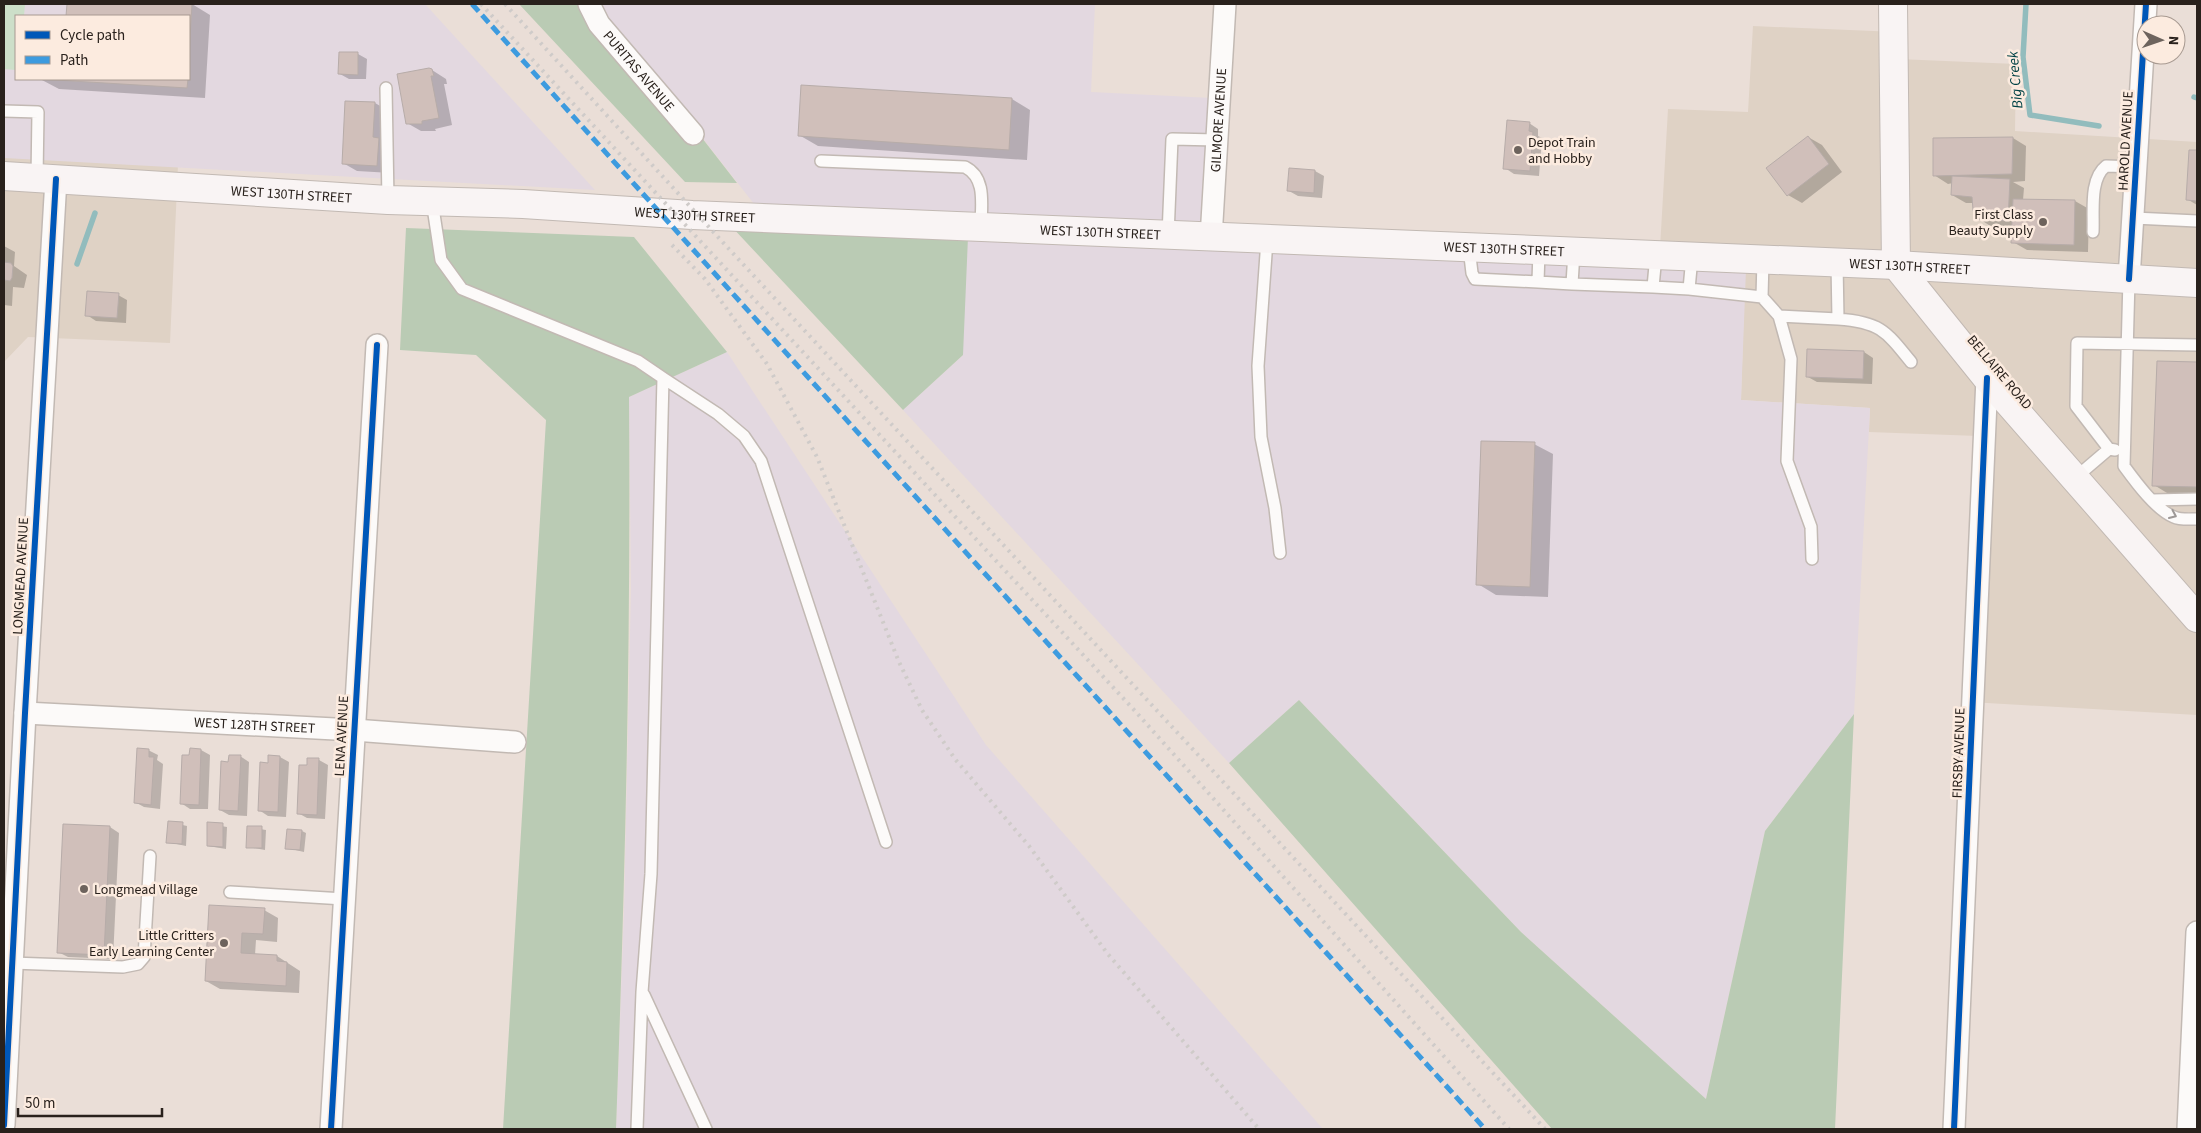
<svg xmlns="http://www.w3.org/2000/svg" width="2201" height="1133" viewBox="0 0 2201 1133" font-family="'Source Sans 3',sans-serif">
<rect width="100%" height="100%" fill="#eaded7"/>
<path fill="#dfd2c5" d="M 1753,26 L 1897,32 L 1898,59 L 2016,64 L 2015,131 L 2197,142 L 2197,715 L 1970,702 L 1978,436 L 1869,432 L 1870,408 L 1741,400 L 1745,270 L 1659,266 L 1668,109 L 1748,112 Z
M 4,156 L 178,165 L 170,343 L 28,337 L 4,362 Z"/>
<path fill="#e3d8e0" fill-rule="evenodd" d="M 4,4 L 425,4 L 595,190 L 4,158 ZM 16,16 L 189,16 L 189,79 L 16,79 Z
M 598,4 L 1095,4 L 1091,92 L 1212,98 L 1203,246 L 1746,269 L 1741,400 L 1870,408 L 1854,714 L 1765,831 L 1706,1099 L 1521,932 L 1299,700 L 1229,763 L 903,410 L 963,355 L 772,227 Z
M 727,352 L 986,745 L 1323,1129 L 616,1129 L 624,912 L 631,589 L 629,397 Z"/>
<path fill="#cddfc9" d="M 4,4 L 25,4 L 24,16 L 16,16 L 16,70 L 4,69 Z"/>
<path fill="#bacbb4" d="M 519,4 L 598,4 L 737,183 L 685,182 Z
M 731,226 L 968,237 L 963,355 L 903,410 Z
M 406,228 L 634,237 L 727,352 L 629,397 C 631,642 625,885 616,1129 L 503,1129 L 546,420 L 476,355 L 400,350 Z
M 1299,700 L 1521,932 L 1706,1099 L 1765,831 L 1854,714 L 1835,1129 L 1552,1129 L 1229,763 Z"/>
<path fill="#0003" d="M 68,4 L 192,4 L 210,15 L 205,98 L 59,89 L 40,79 L 189,79 L 189,16 L 67,16 Z
M 358,54 L 367,59 L 366,79 L 349,79 L 340,74 Z
M 432,70 L 446,79 L 447,84 L 444,84 L 452,125 L 435,129 L 436,131 L 421,131 L 407,123 Z
M 1012,99 L 1030,110 L 1027,160 L 818,146 L 799,135 Z
M 375,103 L 389,111 L 391,173 L 357,171 L 343,163 Z
M 1529,123 L 1538,129 L 1538,136 L 1542,138 L 1539,176 L 1514,174 L 1505,168 Z
M 1808,137 L 1822,145 L 1842,172 L 1802,203 L 1788,195 Z
M 2013,138 L 2026,146 L 2025,181 L 2013,182 L 2024,188 L 2023,200 L 2075,201 L 2089,209 L 2088,252 L 2027,250 L 2013,242 L 2013,228 L 1992,227 L 1978,218 L 1973,203 L 1966,203 L 1952,195 L 1953,183 L 1948,184 L 1934,175 Z
M 2190,151 L 2197,152 L 2197,205 L 2187,199 Z
M 1290,169 L 1315,171 L 1324,176 L 1322,198 L 1298,196 L 1289,191 Z
M 4,246 L 15,252 L 14,266 L 27,275 L 24,288 L 13,287 L 12,306 L 4,305 Z
M 118,295 L 127,300 L 126,323 L 96,321 L 87,315 Z
M 1864,352 L 1873,358 L 1872,384 L 1817,382 L 1808,377 Z
M 2158,362 L 2197,363 L 2197,497 L 2172,496 L 2154,485 Z
M 1534,444 L 1553,454 L 1548,597 L 1496,595 L 1478,584 Z
M 148,750 L 158,755 L 157,760 L 163,764 L 160,809 L 144,807 L 135,802 Z
M 191,750 L 201,750 L 210,755 L 208,809 L 190,809 L 181,803 Z
M 240,756 L 249,762 L 247,816 L 229,815 L 220,810 L 230,763 Z
M 280,757 L 289,762 L 286,817 L 268,816 L 259,810 L 269,764 Z
M 319,760 L 328,765 L 325,819 L 307,818 L 298,813 L 308,766 Z
M 169,822 L 187,826 L 186,846 L 167,842 Z
M 209,824 L 227,827 L 226,849 L 208,846 Z
M 110,827 L 119,833 L 113,959 L 68,957 L 58,952 Z
M 248,827 L 266,830 L 265,850 L 248,847 Z
M 302,831 L 306,833 L 304,852 L 287,848 Z
M 210,907 L 264,910 L 278,918 L 277,942 L 256,940 L 255,955 L 277,956 L 300,971 L 299,993 L 220,989 L 206,981 Z"/>
<g fill="none" stroke-linecap="round" stroke-linejoin="round">
<path stroke="#92bcbd" stroke-width="5.5" d="M 2026,4 L 2023,57 L 2030,115 L 2099,126
M 2194,97 L 2197,98
M 77,264 L 95,213"/>
</g>
<path fill="#d0bfba" stroke="#b7aca9" d="M 67,4 L 192,4 L 189,57 L 189,16 L 66,16 Z
M 339,52 L 358,52 L 358,75 L 338,74 Z
M 429,68 L 432,69 L 434,76 L 431,76 L 439,118 L 422,121 L 422,124 L 406,124 L 397,74 Z
M 39,79 L 188,79 L 187,88 Z
M 801,85 L 1012,98 L 1009,150 L 798,136 Z
M 345,101 L 375,102 L 373,137 L 379,138 L 377,166 L 342,164 Z
M 1507,120 L 1530,122 L 1529,131 L 1533,132 L 1530,171 L 1503,169 Z
M 1808,136 L 1829,164 L 1787,196 L 1766,168 Z
M 2013,137 L 2012,174 L 1933,176 L 1933,138 Z
M 2189,150 L 2197,150 L 2197,201 L 2186,200 Z
M 1289,168 L 1315,170 L 1314,193 L 1287,191 Z
M 1952,176 L 2010,179 L 2008,221 L 1977,219 L 1973,210 L 1972,197 L 1951,195 Z
M 2013,199 L 2075,200 L 2074,245 L 2011,243 Z
M 4,262 L 11,263 L 13,266 L 12,278 L 10,281 L 4,280 Z
M 87,291 L 119,293 L 117,318 L 85,316 Z
M 1807,349 L 1864,351 L 1863,379 L 1806,377 Z
M 2157,361 L 2197,362 L 2197,487 L 2152,486 Z
M 1481,441 L 1535,442 L 1530,587 L 1476,585 Z
M 137,748 L 149,749 L 149,757 L 154,757 L 151,805 L 134,803 Z
M 190,748 L 201,749 L 199,805 L 180,804 L 182,755 L 189,755 Z
M 229,755 L 241,755 L 238,811 L 219,810 L 221,761 L 228,762 Z
M 268,755 L 280,756 L 278,812 L 258,811 L 260,762 L 268,763 Z
M 307,758 L 319,758 L 317,815 L 297,814 L 299,765 L 307,765 Z
M 168,821 L 183,822 L 182,844 L 166,843 Z
M 207,822 L 223,823 L 223,847 L 207,846 Z
M 63,824 L 110,826 L 104,955 L 57,953 Z
M 247,826 L 262,826 L 262,848 L 246,848 Z
M 287,829 L 302,830 L 300,850 L 285,849 Z
M 209,905 L 265,908 L 263,934 L 242,933 L 241,953 L 277,955 L 277,961 L 287,962 L 286,986 L 205,981 Z"/>
<g fill="none" stroke-linecap="round" stroke-linejoin="round">
<defs>
<path id="lane" d="M 386,88 L 388,200
M 4,111 L 38,112 L 37,178
M 821,161 L 965,167 C 987,178 981,206 981,227
M 432,201 L 441,260 L 462,289 L 638,361 L 663,378 L 651,874 L 642,992 L 637,1129
M 2134,218 L 2197,221
M 2093,232 C 2094,212 2089,179 2106,166 L 2136,167
M 1168,235 L 1172,139 L 1217,140
M 1267,240 L 1258,366 L 1261,437 L 1275,508 L 1280,553
M 1469,248 L 1472,273 L 1475,279 L 1538,282 L 1539,251
M 2129,279 L 2124,466 C 2135,481 2156,510 2174,517 C 2180,520 2190,519 2197,519
M 1538,282 L 1572,284 L 1574,252
M 1572,284 L 1653,287 L 1656,255
M 1653,287 L 1689,289 L 1692,257
M 1689,289 L 1762,297 L 1763,260
M 1762,297 L 1779,316 L 1791,359 L 1787,461 L 1811,527 L 1812,559
M 1779,316 L 1838,319 L 1837,263
M 1838,319 C 1880,322 1886,331 1911,362
M 663,378 L 718,414 L 744,436 L 761,461 L 886,842
M 2109,449 L 2076,406 L 2077,343 L 2197,345
M 2075,478 L 2109,449 L 2115,450
M 2153,500 L 2197,499
M 230,892 L 344,899
M 12,963 L 123,967 L 138,964 L 144,957 L 150,856
M 644,995 L 706,1129"/>
<g id="street">
<path id="s1" d="M 589,4 L 599,24 L 693,134"/>
<path id="s2" d="M 1211,238 L 1225,4"/>
<path d="M 2129,279 L 2146,4"/>
<path id="s3" d="M 25,713 L 354,730 L 515,742"/>
<path d="M 4,1125 L 25,713 L 56,179"/>
<path d="M 331,1129 L 377,345"/>
<path d="M 1954,1129 L 1987,378"/>
<path d="M 2188,1129 L 2197,932"/>
</g>
<g id="secondary">
<path d="M 1893,4 L 1896,265 L 1987,378 L 2197,618"/>
<path id="s4" d="M 4,176 L 388,200 L 523,204 L 692,215 L 1896,265 L 2197,283"/>
</g>
</defs>
<use href="#lane" stroke="#c2b9b3" stroke-width="14"/>
<use href="#street" stroke="#c2b9b3" stroke-width="24"/>
<use href="#secondary" stroke="#c2b9b3" stroke-width="30"/>
<use href="#lane" stroke="#fcfaf9" stroke-width="11"/>
<use href="#street" stroke="#fcfaf9" stroke-width="21"/>
<use href="#secondary" stroke="#f9f4f4" stroke-width="28"/>
<path stroke="#cfcbc9" stroke-width="4" stroke-dasharray="2.5 5" stroke-linecap="butt" d="M 481,4 L 1135,711 L 1509,1129
M 505,4 L 729,249 L 1545,1129
M 672,245 L 705,279 L 767,364 L 817,457 L 899,662 L 922,710 L 955,759 L 1029,846 L 1107,953 L 1259,1129"/>
<path stroke="#3d9bdf" stroke-width="5" stroke-dasharray="10 5" stroke-linecap="butt" d="M 472,4 L 1485,1129"/>
<defs>
<path id="cycleway" d="M 2129,279 L 2146,4
M 4,1125 L 25,713 L 56,179
M 331,1129 L 377,345
M 1954,1129 L 1987,378"/>
</defs>
<use href="#cycleway" stroke="#fcebdf" stroke-width="9"/>
<use href="#cycleway" stroke="#0057b8" stroke-width="6"/>
</g>
<defs><path id="oneway-chevron" d="M-2-3.5L2.5 0L-2 3.5" fill="none" stroke-width="1.6" stroke-linecap="round" stroke-linejoin="round" transform="scale(1.25)"/></defs>
<use stroke="#9d9896" href="#oneway-chevron" transform="translate(2173 515) rotate(24)"/>
<g fill="#6d635d" stroke="#fcebdf" stroke-width="2">
<circle cx="1518" cy="150" r="5"/>
<circle cx="2043" cy="222" r="5"/>
<circle cx="84" cy="889" r="5"/>
<circle cx="224" cy="943" r="5"/>
</g>
<g text-anchor="middle" stroke-width="5" stroke-linejoin="round" paint-order="stroke">
<g font-size="14" fill="#29211c" stroke="#fcebdf">
<text dy="5" stroke="none"><textPath href="#s1" startOffset="84">PURITAS AVENUE</textPath></text>
<text dy="5" stroke="none"><textPath href="#s2" startOffset="118">GILMORE AVENUE</textPath></text>
<text transform="translate(2125 141) rotate(-87)" y="5">HAROLD AVENUE</text>
<text dy="5" stroke="none"><textPath href="#s4" startOffset="288">WEST 130TH STREET</textPath></text>
<text dy="5" stroke="none"><textPath href="#s4" startOffset="692">WEST 130TH STREET</textPath></text>
<text dy="5" stroke="none"><textPath href="#s4" startOffset="1098">WEST 130TH STREET</textPath></text>
<text dy="5" stroke="none"><textPath href="#s4" startOffset="1502">WEST 130TH STREET</textPath></text>
<text dy="5" stroke="none"><textPath href="#s4" startOffset="1908">WEST 130TH STREET</textPath></text>
<text transform="translate(2000 372) rotate(50)" y="5">BELLAIRE ROAD</text>
<text transform="translate(20 576) rotate(-87)" y="5">LONGMEAD AVENUE</text>
<text dy="5" stroke="none"><textPath href="#s3" startOffset="230">WEST 128TH STREET</textPath></text>
<text transform="translate(341 736) rotate(-87)" y="5">LENA AVENUE</text>
<text transform="translate(1958 753) rotate(-88)" y="5">FIRSBY AVENUE</text>
</g>
<g font-size="14" fill="#29211c" stroke="#fcebdf" text-anchor="start">
<text x="1528" y="147">Depot Train<tspan x="1528" dy="16">and Hobby</tspan></text>
<text x="2033" y="219" text-anchor="end">First Class<tspan x="2033" dy="16">Beauty Supply</tspan></text>
<text x="94" y="894">Longmead Village</text>
<text x="214" y="940" text-anchor="end">Little Critters<tspan x="214" dy="16">Early Learning Center</tspan></text>
</g>
<g font-size="15" font-style="italic" fill="#004245" stroke="#fcebdf">
<text transform="translate(2015 80) rotate(-95)" y="5">Big Creek</text>
</g>
</g>
<rect width="2201" height="1133" fill="none" stroke="#29211c" stroke-width="10"/>
<rect x="15" y="15" width="175" height="65" fill="#fcebdf" stroke="#a89a91"/>
<rect x="25" y="31" width="25" height="8" fill="#0057b8" stroke="#a89a91"/>
<text x="60" y="40" font-size="15" fill="#29211c">Cycle path</text>
<rect x="25" y="56" width="25" height="8" fill="#3d9bdf" stroke="#a89a91"/>
<text x="60" y="65" font-size="15" fill="#29211c">Path</text>
<g transform="translate(2161 40) rotate(92)"><circle r="24" fill="#fcebdf" stroke="#a89a91"/>
<path d="M0-4L9 19L0 12L-9 19Z" fill="#6d635d"/>
<text y="-8" font-size="14" font-weight="bold" text-anchor="middle" fill="#29211c">N</text>
</g>
<path d="M18 1108v8h144v-8" fill="none" stroke="#29211c" stroke-width="2.5"/>
<text x="25" y="1108" font-size="15" fill="#29211c" stroke="#fcebdf" stroke-width="4" paint-order="stroke">50 m</text>
</svg>
